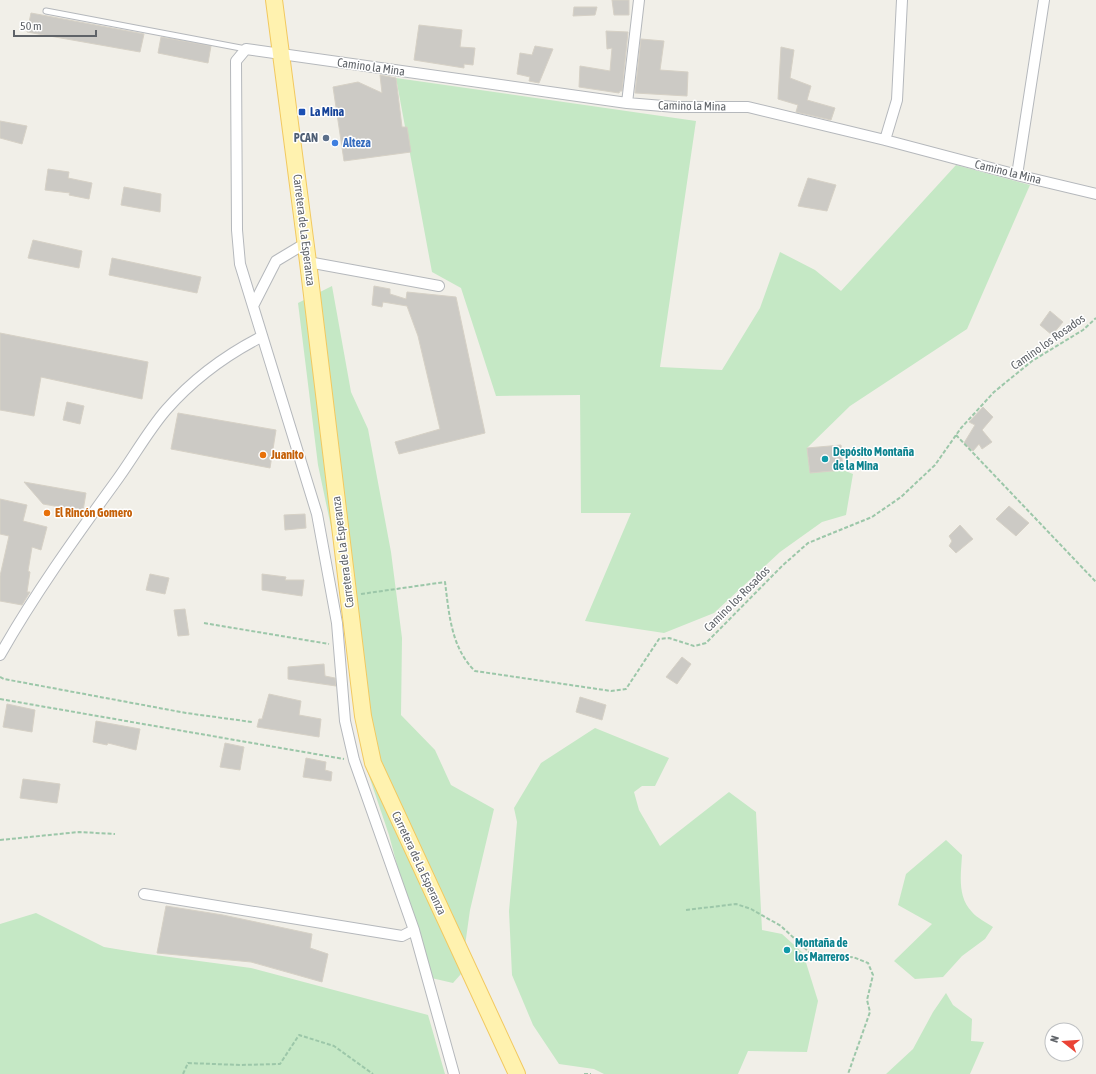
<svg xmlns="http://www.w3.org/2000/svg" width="1096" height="1074" viewBox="0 0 1096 1074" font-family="'Asap Condensed',sans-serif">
<rect width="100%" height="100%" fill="#f1efe8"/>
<path fill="#c5e8c5" d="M 396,78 L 696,121 L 660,367 L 722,370 L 760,308 L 780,252 L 815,270 L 841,291 L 956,165 L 1030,185 L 967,329 L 850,406 L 807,448 L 810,473 L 843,470 L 853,474 L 846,515 L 822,522 L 780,552 L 714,613 L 664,633 L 585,621 L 631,513 L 581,513 L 580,395 L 496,396 L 461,288 L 432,272 Z
M 332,286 L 351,392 L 368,429 L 391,552 L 402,638 L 401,715 L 435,750 L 451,785 L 494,809 L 470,910 L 461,974 L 453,983 L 427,977 L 389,835 L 367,770 L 375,736 L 318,465 L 298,303 Z
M 595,728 L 669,758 L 655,786 L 642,786 L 634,792 L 639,810 L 660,846 L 729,792 L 756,812 L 762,930 L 782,934 L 803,953 L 818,1001 L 807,1052 L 748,1051 L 738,1074 L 604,1074 L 594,1069 L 559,1064 L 533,1025 L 512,975 L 509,911 L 517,822 L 514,808 L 541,763 Z
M 946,840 L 962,855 C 961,874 957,897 972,912 C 977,918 986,922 993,927 L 985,939 L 962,956 L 943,977 L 915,979 L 894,961 L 932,924 L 898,905 L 906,874 Z
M 36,913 L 104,947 L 140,953 L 251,968 L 428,1015 L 445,1074 L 0,1074 L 0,924 Z
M 946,993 L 953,1005 L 972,1019 L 971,1041 L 984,1042 L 970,1074 L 886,1074 L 913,1049 L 933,1012 Z"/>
<path fill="#cccac5" stroke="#d6d1c6" d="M 612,0 L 629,0 L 629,15 L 614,15 Z
M 574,7 L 597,7 L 595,15 L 573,16 Z
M 31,13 L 144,34 L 140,52 L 27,32 Z
M 419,25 L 462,30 L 460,47 L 475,48 L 473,65 L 464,64 L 464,68 L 414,60 Z
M 606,31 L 628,32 L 622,91 L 620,91 L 619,93 L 579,87 L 580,66 L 610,71 L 612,48 L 607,49 Z
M 161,37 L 211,46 L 208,63 L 158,53 Z
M 641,39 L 664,41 L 660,70 L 688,72 L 687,96 L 635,93 Z
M 535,46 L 553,49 L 539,83 L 529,81 L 530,77 L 517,74 L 520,53 L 532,55 Z
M 781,47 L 794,50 L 790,78 L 811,86 L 807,100 L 835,108 L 831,120 L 796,112 L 798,105 L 778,99 Z
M 380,75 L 396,78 L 402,127 L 407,127 L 411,152 L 344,161 L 333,87 L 358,82 L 382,93 Z
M 0,121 L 27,126 L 22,144 L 0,138 Z
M 48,169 L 69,172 L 68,178 L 92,183 L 89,199 L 69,195 L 70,193 L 45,190 Z
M 808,178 L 836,185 L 827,211 L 798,206 Z
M 124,187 L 161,194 L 160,212 L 121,205 Z
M 33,240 L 82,251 L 79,268 L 28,258 Z
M 112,258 L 201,277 L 197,293 L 109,275 Z
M 374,286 L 390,289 L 390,294 L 406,299 L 407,292 L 456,297 L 485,433 L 399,454 L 395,442 L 440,429 L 418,336 L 407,306 L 383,302 L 382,307 L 372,305 Z
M 1050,311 L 1063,322 L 1052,335 L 1040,325 Z
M 0,333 L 148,362 L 142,399 L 41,377 L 34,416 L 0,410 Z
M 67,402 L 84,406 L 80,424 L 63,420 Z
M 983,407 L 993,417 L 982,430 L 992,442 L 982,449 L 979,444 L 973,451 L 964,443 L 975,425 L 969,422 Z
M 178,413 L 276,430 L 270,468 L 171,449 Z
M 841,445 L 843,470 L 810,473 L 807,448 Z
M 24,482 L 86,493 L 83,511 L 43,504 Z
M 0,499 L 27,505 L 23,521 L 47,527 L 41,550 L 32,547 L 28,571 L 30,572 L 27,592 L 30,592 L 22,605 L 0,601 L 0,576 L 9,536 L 0,534 Z
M 1009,506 L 1029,523 L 1016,536 L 996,519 Z
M 305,514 L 306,528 L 285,530 L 284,515 Z
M 960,525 L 973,539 L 956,553 L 949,546 L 952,541 L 949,536 Z
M 150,574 L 169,578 L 165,594 L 146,590 Z
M 262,574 L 286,577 L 285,580 L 304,580 L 302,596 L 262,590 Z
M 185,609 L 189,635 L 178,636 L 174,610 Z
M 682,657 L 691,664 L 677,684 L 666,677 Z
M 324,664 L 325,676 L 335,678 L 336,686 L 288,679 L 288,667 Z
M 269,694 L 301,701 L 299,715 L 321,719 L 319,737 L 257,727 L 259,719 L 262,719 Z
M 580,697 L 606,705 L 602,720 L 576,712 Z
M 7,704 L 35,710 L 32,732 L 3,727 Z
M 96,721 L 140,729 L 136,750 L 108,743 L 107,745 L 93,742 Z
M 225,743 L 244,747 L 240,770 L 220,767 Z
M 306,758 L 326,762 L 325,770 L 332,772 L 331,781 L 303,777 Z
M 23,779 L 60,784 L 57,803 L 20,798 Z
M 166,906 L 223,915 L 312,934 L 310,948 L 328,954 L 322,982 L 251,962 L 157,953 Z"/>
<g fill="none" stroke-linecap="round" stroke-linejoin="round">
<defs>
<path id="service" d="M 46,11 L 246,49"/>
<path id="minor" d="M 627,103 L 639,0
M 885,140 L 897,100 L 902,0
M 1017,175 L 1044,0
M 308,262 L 439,286
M 253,306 L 276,261 L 306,243
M 0,655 C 34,595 74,539 114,484 C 132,460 147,432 166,410 C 194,378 224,356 261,337
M 144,894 L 402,936 L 414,930
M 454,1074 L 414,930 L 354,760 L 345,721 L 337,623 L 317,514 L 240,264 L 237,230 L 236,61 L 246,49 L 627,103 L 675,107 L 748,107 L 885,140 L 1017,175 L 1096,194"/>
<path id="primary" d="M 274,0 L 308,262 L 363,716 L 373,763 L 517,1074"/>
</defs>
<use href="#service" stroke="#b5b8bc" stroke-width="7"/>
<use href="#minor" stroke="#b5b8bc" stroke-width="12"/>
<use href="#primary" stroke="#f2c960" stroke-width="18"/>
<path stroke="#9cc7a9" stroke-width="2" stroke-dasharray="4 2" stroke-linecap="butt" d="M 956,435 L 1096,582
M 361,594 L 445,582 C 449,613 451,648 475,671 L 611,691 L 626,689 L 659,639 L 669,638 L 694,646 L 706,643 L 782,566 L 808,543 L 872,517 L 901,497 L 935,465 L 961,428 L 994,392 L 1032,361 L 1083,330 L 1096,318
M 204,623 L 329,644
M 0,677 L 4,679 L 186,713 L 252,722
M 0,699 L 344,759
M 0,840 L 79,832 L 115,834
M 686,910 L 736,904 L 751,909 L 781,926 L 811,954 L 836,959 L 853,957 L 868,963 L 873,975 L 867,1000 L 870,1012 L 848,1074
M 183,1074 L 188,1063 L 240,1065 L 280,1064 L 299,1035 L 334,1046 L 373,1074
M 584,1074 L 591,1074"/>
<use href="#service" stroke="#fff" stroke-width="5"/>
<use href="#minor" stroke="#fff" stroke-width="10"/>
<use href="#primary" stroke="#fff2af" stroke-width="16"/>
</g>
<rect fill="#1a4fb4" stroke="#fff" stroke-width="1.5" x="298" y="108" width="8" height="8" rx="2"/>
<circle fill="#5c6f8a" stroke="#fff" stroke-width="1.5" cx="326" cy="138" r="4"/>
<circle fill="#3f7fe0" stroke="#fff" stroke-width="1.5" cx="335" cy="143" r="4"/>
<g fill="#e8710a" stroke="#fff" stroke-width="1.5">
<circle cx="263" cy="455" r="4"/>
<circle cx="47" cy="513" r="4"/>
</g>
<g fill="#0f9aa8" stroke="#fff" stroke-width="1.5">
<circle cx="825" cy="459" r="4"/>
<circle cx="787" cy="950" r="4"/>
</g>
<g text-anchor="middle" stroke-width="3" stroke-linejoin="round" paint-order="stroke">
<g font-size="12" fill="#5f6368" stroke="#fff">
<text transform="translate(371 67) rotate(8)" y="4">Camino la Mina</text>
<text transform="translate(692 106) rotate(1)" y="4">Camino la Mina</text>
<text transform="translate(1008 172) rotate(14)" y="4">Camino la Mina</text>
<text transform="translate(304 230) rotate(83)" y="4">Carretera de La Esperanza</text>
<text transform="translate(1048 342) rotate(-35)" y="4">Camino los Rosados</text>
<text transform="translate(343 552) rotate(-97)" y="4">Carretera de La Esperanza</text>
<text transform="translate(737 599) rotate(-45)" y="4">Camino los Rosados</text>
<text transform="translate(419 863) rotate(65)" y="4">Carretera de La Esperanza</text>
</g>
<g font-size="12" font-weight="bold" fill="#164399" stroke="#fff" text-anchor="start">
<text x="310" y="116">La Mina</text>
</g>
<g font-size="12" font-weight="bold" fill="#4e5e75" stroke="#fff" text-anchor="end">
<text x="318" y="142">PCAN</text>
</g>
<g font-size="12" font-weight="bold" fill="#366cbe" stroke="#fff" text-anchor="start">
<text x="343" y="147">Alteza</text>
</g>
<g font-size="12" font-weight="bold" fill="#0d838f" stroke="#fff" text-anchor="start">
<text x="833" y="456">Depósito Montaña<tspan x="833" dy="14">de la Mina</tspan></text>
<text x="795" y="947">Montaña de<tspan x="795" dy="14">los Marreros</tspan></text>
</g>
<g font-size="12" font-weight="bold" fill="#c56008" stroke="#fff" text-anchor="start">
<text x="271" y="459">Juanito</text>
<text x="55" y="517">El Rincón Gomero</text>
</g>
</g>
<g transform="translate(1064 1042) rotate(287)"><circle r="19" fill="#ffffff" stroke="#bfc1c3"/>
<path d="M0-3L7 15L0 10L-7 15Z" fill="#ea4335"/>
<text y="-6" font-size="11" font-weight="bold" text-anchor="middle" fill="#5f6368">N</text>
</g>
<path d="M14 30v6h82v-6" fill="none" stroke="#5f6368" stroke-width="2"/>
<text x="20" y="30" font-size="12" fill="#5f6368" stroke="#ffffff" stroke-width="3" paint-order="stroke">50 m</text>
</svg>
